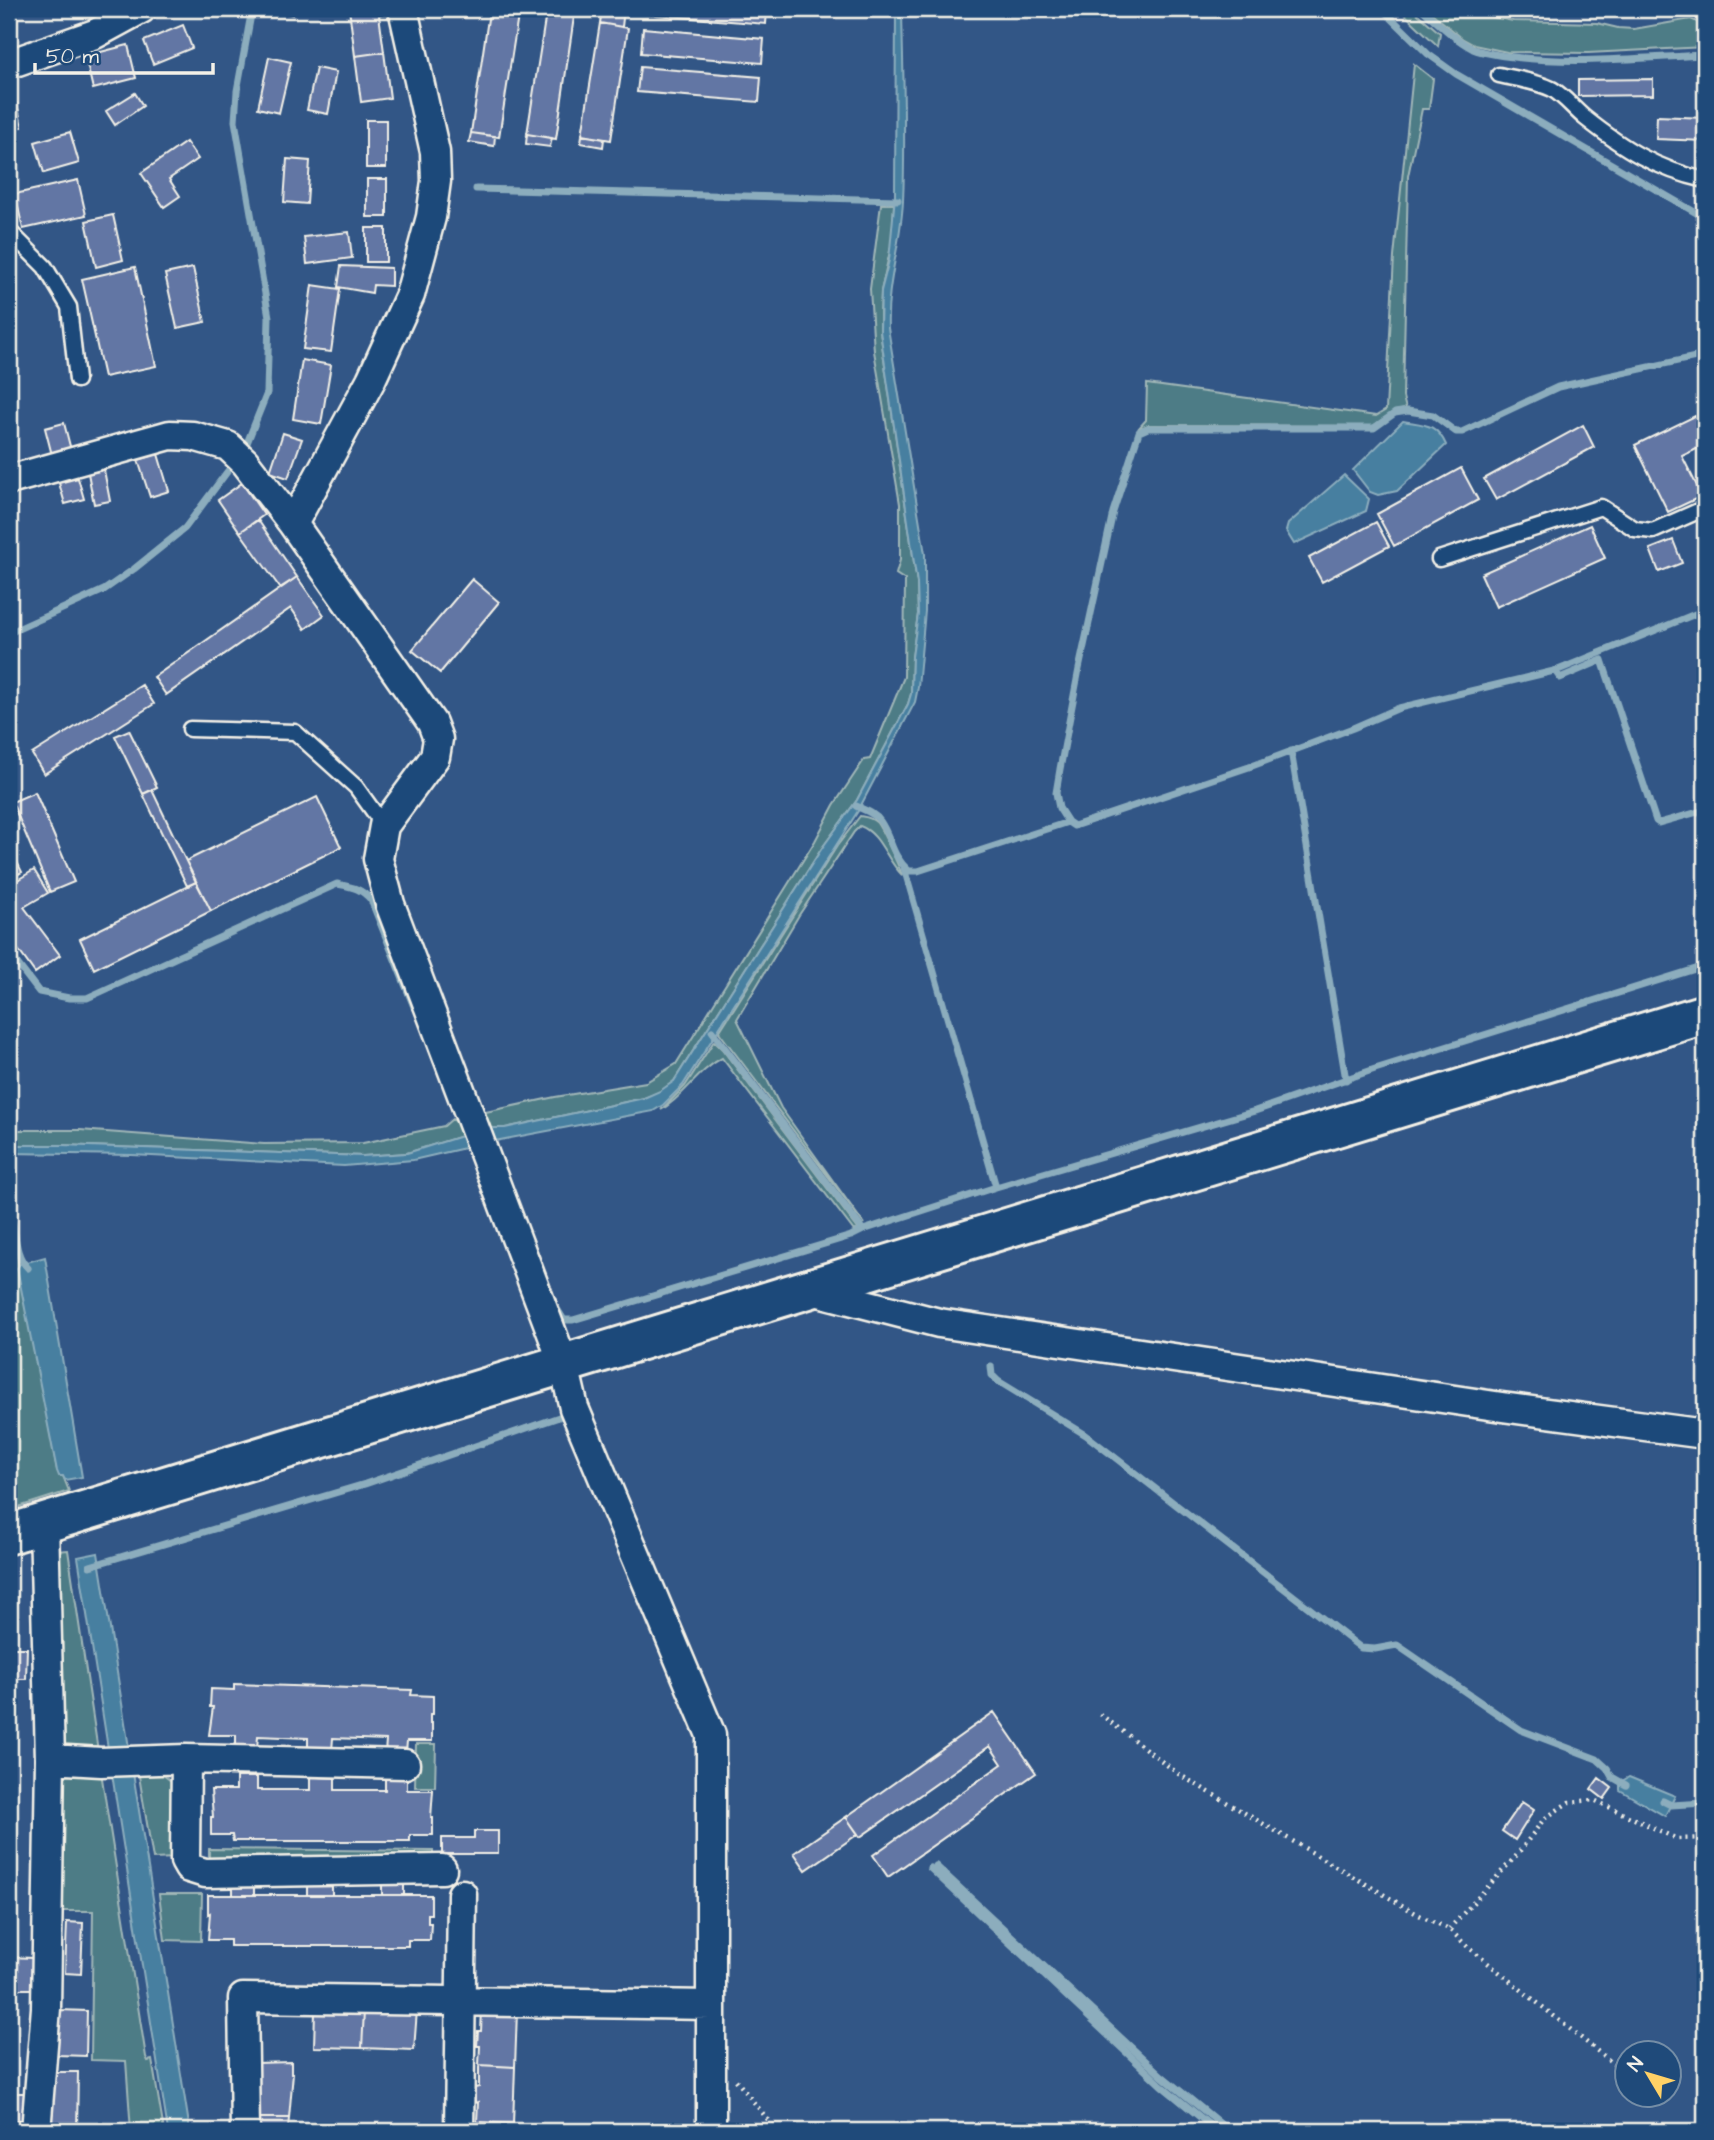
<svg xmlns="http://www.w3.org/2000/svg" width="1714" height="2140" viewBox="0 0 1714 2140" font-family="'Architects Daughter',sans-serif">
<rect width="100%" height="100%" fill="#325686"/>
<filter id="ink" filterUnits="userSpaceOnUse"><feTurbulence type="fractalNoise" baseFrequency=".0143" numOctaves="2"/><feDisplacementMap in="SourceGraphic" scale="14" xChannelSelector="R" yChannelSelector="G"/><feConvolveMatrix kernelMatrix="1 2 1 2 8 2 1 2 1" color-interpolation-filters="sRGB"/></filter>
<g filter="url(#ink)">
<path fill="#4d7c86" stroke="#a0b6b7" stroke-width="2" d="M 1399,9 L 1412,9 L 1440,33 L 1438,46 Z
M 1427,9 L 1473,9 L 1493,17 L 1513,21 L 1597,23 L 1618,28 L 1634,29 L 1691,19 L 1705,26 L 1705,47 L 1588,53 L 1507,52 L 1474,45 L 1463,39 Z
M 1414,64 L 1433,79 L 1429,109 L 1422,109 L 1408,176 L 1403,397 L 1406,409 L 1395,411 L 1373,426 L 1148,425 L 1138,429 L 1146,420 L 1147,384 L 1376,416 L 1386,410 L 1394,257 Z
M 881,204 L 894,204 L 892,242 L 881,291 L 880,313 L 880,331 L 917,583 L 918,614 L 912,657 L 911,694 L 908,704 L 857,800 L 822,848 L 674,1081 L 660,1092 L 644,1098 L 505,1128 L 487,1128 L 481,1113 L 555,1097 L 646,1082 L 676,1064 L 815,841 L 834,805 L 864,760 L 870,759 L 904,677 L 905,580 L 896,574 L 900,560 L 900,504 L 874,351 L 870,289 Z
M 860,816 C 866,817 871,817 876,822 C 880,825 900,869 902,875 C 886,860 881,834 860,826 L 854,832 L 799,915 L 737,1019 L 781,1108 L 864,1224 L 719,1032 L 837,846 Z
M 714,1041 L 722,1049 L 858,1229 L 854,1231 L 722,1058 C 697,1071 685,1096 661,1110 L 685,1086 Z
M 452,1119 L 458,1123 L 462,1136 L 407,1153 L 363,1156 L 61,1145 L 9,1145 L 9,1130 L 80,1130 L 264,1144 L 363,1143 L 444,1126 Z
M 9,1213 L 57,1470 L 63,1476 L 69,1491 L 9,1510 L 9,1480 L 14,1477 L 9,1445 L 11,1376 Z
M 68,1550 L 98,1751 L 63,1749 L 57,1551 Z
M 416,1744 L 436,1744 L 435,1787 L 415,1787 Z
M 66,1772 L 101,1772 L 146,2057 L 148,2061 L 152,2060 L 164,2131 L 131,2131 L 126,2061 L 91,2060 L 93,1911 L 59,1911 L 60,1778 Z
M 163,1775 L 175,1784 L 175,1858 L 153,1859 L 139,1776 Z
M 209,1849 L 433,1851 L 433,1863 L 209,1860 Z
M 159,1894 L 202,1894 L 201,1941 L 165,1940 Z"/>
<path fill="#467fa0" stroke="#8cadbd" stroke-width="2" d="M 896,9 L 902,9 C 903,73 906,137 903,201 C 901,244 886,285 888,328 L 925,554 L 925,611 L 918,687 L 915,702 L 858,811 L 683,1085 L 663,1105 L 653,1111 L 495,1141 L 413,1160 L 344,1166 L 132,1155 L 9,1153 L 9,1145 L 61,1145 L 363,1156 L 407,1153 L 487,1128 L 505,1128 L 644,1098 L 660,1091 L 674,1081 L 822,848 L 857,800 L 908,704 L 911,694 L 912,657 L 918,614 L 917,583 L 880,331 L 881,291 L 889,260 L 895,196 Z
M 1403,421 C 1425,425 1436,423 1446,445 L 1397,491 L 1378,495 L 1370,492 L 1353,470 Z
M 1344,475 L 1369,499 L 1366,511 L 1294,544 L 1286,531 L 1288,524 Z
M 45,1257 L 82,1477 L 65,1480 L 63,1476 L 59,1476 L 57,1471 L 17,1268 L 20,1264 Z
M 98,1553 L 190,2131 L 168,2131 L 78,1557 Z
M 1629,1777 L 1675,1796 L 1665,1816 L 1620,1790 L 1620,1782 Z"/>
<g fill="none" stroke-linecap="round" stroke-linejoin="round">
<path stroke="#8cadbd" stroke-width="7" d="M 1382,9 L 1428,54 L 1456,74 L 1705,218
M 1422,9 C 1438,23 1454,39 1473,49 C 1482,53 1495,54 1505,56 C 1570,65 1639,58 1705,55
M 476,189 L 898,200
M 245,448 L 267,393 L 269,317 L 235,121 L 237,91 L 252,9
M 9,633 L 104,590 L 134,569 L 185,528 L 233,464
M 1555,671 L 1560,678 L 1602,660 L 1656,821 L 1659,823 L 1705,810
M 1291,751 L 1346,1080
M 856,806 C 864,810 875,813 880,821 C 893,840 890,854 909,871 L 918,871 L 1068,822 L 1074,826 L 1252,766 L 1353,728 L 1399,708 L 1558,670 L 1705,610
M 1068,822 L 1059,808 L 1056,793 L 1060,769 L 1079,669 L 1113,512 L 1139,432 L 1148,428 L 1374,428 L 1395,413 L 1408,411 L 1433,415 L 1456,432 L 1462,432 L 1558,387 L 1705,355
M 904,868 L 996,1187
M 9,953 L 39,992 L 69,998 L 87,998 L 337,884 C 352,887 361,888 371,900 L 414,1007
M 712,1031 L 863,1230
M 9,1207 C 17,1226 12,1253 28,1268
M 556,1307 L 564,1320 L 573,1320 L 851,1236 L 863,1230 L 996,1187 L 1255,1111 L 1375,1069 L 1705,966
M 991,1366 L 992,1375 L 998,1381 L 1086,1435 L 1361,1648 L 1375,1649 L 1397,1645 L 1521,1730 L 1597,1759 L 1607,1768 L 1612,1777 L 1626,1785
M 90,1566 L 365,1484 L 559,1417
M 1663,1801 L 1671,1805 L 1705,1803
M 936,1866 L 1162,2076 L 1229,2131
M 930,1868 L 1161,2085 L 1217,2131"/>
</g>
<path fill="#6276a4" stroke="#f4f1e8" stroke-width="2" d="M 270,9 L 295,9 L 293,15 Z
M 349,9 L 393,9 L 393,13 L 379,15 L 384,52 L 355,56 Z
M 490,9 L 512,9 L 511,15 L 489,12 Z
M 547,9 L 569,9 L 568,16 L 546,13 Z
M 602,9 L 624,9 L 622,27 L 600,23 Z
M 645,9 L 767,9 L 766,24 L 644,14 Z
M 489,12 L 518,16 L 499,137 L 471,133 Z
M 546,13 L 574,17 L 556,139 L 527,134 Z
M 600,23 L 628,28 L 611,140 L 582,135 Z
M 183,25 L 192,48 L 153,64 L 144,41 Z
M 643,28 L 764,39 L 762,63 L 641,53 Z
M 128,45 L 136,78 L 93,89 L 85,56 Z
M 384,52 L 390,98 L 361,102 L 355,56 Z
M 269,57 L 291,62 L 279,113 L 258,108 Z
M 640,67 L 761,77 L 759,102 L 637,92 Z
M 316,68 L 336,72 L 328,114 L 307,110 Z
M 1653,79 L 1653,95 L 1578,96 L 1578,80 Z
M 135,93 L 143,106 L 115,125 L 106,111 Z
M 17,103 L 22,127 L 9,130 L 9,105 Z
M 1657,116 L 1705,118 L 1705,141 L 1656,139 Z
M 366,120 L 386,120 L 386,168 L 366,168 Z
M 70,132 L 79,163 L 44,173 L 35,142 Z
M 471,133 L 495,136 L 494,146 L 469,142 Z
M 527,134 L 552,138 L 550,147 L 526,144 Z
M 582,135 L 604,139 L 603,147 L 581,143 Z
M 186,142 L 198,159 L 169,179 L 180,196 L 164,207 L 141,173 Z
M 287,159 L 310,161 L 307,204 L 284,202 Z
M 367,179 L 387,179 L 387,217 L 367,217 Z
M 78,180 L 86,215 L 23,229 L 15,194 Z
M 113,215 L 123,260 L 96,267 L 86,221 Z
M 366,228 L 386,228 L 386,262 L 366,262 Z
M 349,232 L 352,258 L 307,264 L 304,237 Z
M 341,266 L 391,268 L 391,286 L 373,285 L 372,293 L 338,287 Z
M 135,267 L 156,366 L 104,377 L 82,279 Z
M 193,268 L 205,322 L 177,328 L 165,274 Z
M 312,285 L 340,289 L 331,352 L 303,349 Z
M 302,360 L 331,365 L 321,424 L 293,419 Z
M 1695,416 L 1705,438 L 1705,445 L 1682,456 L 1702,496 L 1668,512 L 1635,445 Z
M 64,423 L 72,454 L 53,459 L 45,428 Z
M 1583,425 L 1594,447 L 1496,500 L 1484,479 Z
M 283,433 L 302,439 L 288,478 L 270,472 Z
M 158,454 L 169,491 L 150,497 L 138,460 Z
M 1461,468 L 1478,500 L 1394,546 L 1377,514 Z
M 104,470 L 110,501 L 94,504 L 88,473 Z
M 78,478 L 84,499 L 65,504 L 59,483 Z
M 242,483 L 264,515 L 240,532 L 218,500 Z
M 258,520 L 297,577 L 280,588 L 240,532 Z
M 1376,522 L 1389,546 L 1322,582 L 1309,558 Z
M 1590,525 L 1605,558 L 1496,607 L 1481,574 Z
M 1673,540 L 1682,563 L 1659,572 L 1650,549 Z
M 297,577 L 324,615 L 305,629 L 291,608 L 166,695 L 154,677 Z
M 472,579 L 499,602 L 440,673 L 412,650 Z
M 142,685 L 154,704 L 44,774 L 32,754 Z
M 129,730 L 157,787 L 143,794 L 115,736 Z
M 152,790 L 196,882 L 187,886 L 143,794 Z
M 35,792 L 74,882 L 50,892 L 12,802 Z
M 317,797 L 341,847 L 211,911 L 186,861 Z
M 11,850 L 22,872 L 9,879 L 9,852 Z
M 34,870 L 48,893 L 24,907 L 60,955 L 35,973 L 9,937 L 9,885 Z
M 196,882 L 211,911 L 94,969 L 80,939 Z
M 9,1648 L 27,1648 L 26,1679 L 9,1679 Z
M 234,1684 L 412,1690 L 411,1695 L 433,1696 L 433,1714 L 430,1714 L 430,1723 L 432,1723 L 432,1741 L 407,1741 L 406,1753 L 385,1753 L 386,1740 L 333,1738 L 332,1751 L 308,1750 L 308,1738 L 258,1736 L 257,1749 L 236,1748 L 236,1735 L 209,1735 L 213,1707 L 210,1707 L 211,1689 L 234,1690 Z
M 994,1712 L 1036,1773 L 888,1877 L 873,1855 L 1002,1764 L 990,1746 L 860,1837 L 846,1817 Z
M 236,1777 L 257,1777 L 257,1790 L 310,1790 L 310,1777 L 335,1778 L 335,1790 L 385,1790 L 385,1778 L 407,1778 L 407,1790 L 433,1790 L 431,1818 L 433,1818 L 433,1835 L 410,1835 L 410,1841 L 233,1841 L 232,1835 L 211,1835 L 211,1817 L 213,1817 L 211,1790 L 236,1790 Z
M 1599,1778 L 1612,1788 L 1604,1799 L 1591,1789 Z
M 1522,1802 L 1534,1810 L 1515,1840 L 1502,1831 Z
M 846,1817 L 858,1834 L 806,1870 L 794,1853 Z
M 474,1831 L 498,1831 L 498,1854 L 442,1854 L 442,1838 L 474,1838 Z
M 233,1882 L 254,1882 L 254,1895 L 307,1895 L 307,1882 L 332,1882 L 332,1895 L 382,1895 L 382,1882 L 404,1882 L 404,1895 L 431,1895 L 431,1914 L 428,1914 L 428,1923 L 431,1923 L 430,1940 L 408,1940 L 408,1946 L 230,1946 L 230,1940 L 208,1940 L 210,1913 L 208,1914 L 208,1895 L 233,1895 Z
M 208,1895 L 431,1895 L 431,1914 L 428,1914 L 428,1923 L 431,1923 L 430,1940 L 408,1940 L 408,1946 L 230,1946 L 230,1940 L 208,1940 L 210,1913 L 208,1914 Z
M 67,1922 L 83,1923 L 81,1974 L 65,1973 Z
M 9,1957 L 33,1958 L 33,1989 L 9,1989 Z
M 59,2010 L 87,2011 L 86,2056 L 57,2055 Z
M 417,2010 L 414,2050 L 362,2048 L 364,2011 Z
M 482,2010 L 517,2011 L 515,2067 L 479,2065 L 480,2046 L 477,2046 L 478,2031 L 481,2031 Z
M 315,2011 L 364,2011 L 362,2048 L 314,2047 Z
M 291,2062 L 291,2073 L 293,2073 L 289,2118 L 254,2118 L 256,2063 Z
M 479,2065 L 515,2067 L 513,2124 L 477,2122 L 478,2102 L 475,2103 L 475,2088 L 479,2087 Z
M 52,2072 L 78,2072 L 77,2131 L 51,2131 Z
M 9,2093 L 31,2093 L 30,2120 L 9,2120 Z
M 254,2118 L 289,2118 L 288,2129 L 291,2129 L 291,2131 L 250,2131 Z
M 477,2122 L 513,2124 L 513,2131 L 477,2131 Z"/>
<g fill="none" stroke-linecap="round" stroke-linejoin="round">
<defs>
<path id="lane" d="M 1499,75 C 1517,79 1535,81 1552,89 C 1564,96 1574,109 1585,118 C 1624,149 1656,169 1705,180
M 9,231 L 45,267 L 69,307 L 77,380
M 1439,559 L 1601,507 L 1635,529 L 1653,531 L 1705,508
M 190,729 L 295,732 L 356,787 L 384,826"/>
<path id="street" d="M 9,64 L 95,34 L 141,9
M 9,480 L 170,435 L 193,436 L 228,446 L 245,462 L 293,524 L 432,723 L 438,739 L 435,757 L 384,826 L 378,859 L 390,904 L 564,1365 L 574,1408 L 711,1735 L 711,2131
M 293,524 L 371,380 L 410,295 L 431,217 L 436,181 L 435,152 L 403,9
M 811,1290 L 939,1323 L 1502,1407 L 1705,1434
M 50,1759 L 101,1762 L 186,1759 L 405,1764
M 186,1759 L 185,1861 L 189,1868 L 205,1873 L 442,1869
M 36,2131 L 46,2008 L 50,1759 L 44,1523
M 245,2131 L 243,1998 L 711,2005
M 459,2131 L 462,1894"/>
<path id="primary" d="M 9,1534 L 1705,1014"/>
</defs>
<use href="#lane" stroke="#f4f1e8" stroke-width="19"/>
<use href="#street" stroke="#f4f1e8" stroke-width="33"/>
<use href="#primary" stroke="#f4f1e8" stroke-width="44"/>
<path stroke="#f4f1e8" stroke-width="4.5" stroke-dasharray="2 5" stroke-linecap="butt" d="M 1100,1714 L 1180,1775 L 1417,1914 L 1449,1929 L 1468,1947 L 1626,2074
M 1449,1929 L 1516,1856 L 1544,1819 L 1569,1802 L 1594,1800 L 1677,1839 L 1705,1838
M 736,2080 L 777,2131"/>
<use href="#lane" stroke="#1f4a7a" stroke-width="14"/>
<use href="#street" stroke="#1f4a7a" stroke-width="28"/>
<use href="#primary" stroke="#1f4a7a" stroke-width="38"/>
</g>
</g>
<rect width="1714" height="2140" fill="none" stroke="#1f4a7a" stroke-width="35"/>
<rect x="18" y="18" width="1679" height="2105" fill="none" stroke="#f4f1e8" stroke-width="2.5" filter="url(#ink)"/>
<g transform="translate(1648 2074) rotate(308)"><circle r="33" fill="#1f4a7a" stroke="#748da6" stroke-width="2"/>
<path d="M0-5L12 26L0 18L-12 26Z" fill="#ffd166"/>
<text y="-10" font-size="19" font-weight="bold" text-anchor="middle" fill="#f4f1e8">N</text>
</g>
<path d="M35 63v10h178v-10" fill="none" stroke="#f4f1e8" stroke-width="3.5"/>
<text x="46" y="63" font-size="21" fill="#f4f1e8" stroke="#1f4a7a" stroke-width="5" paint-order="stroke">50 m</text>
</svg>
